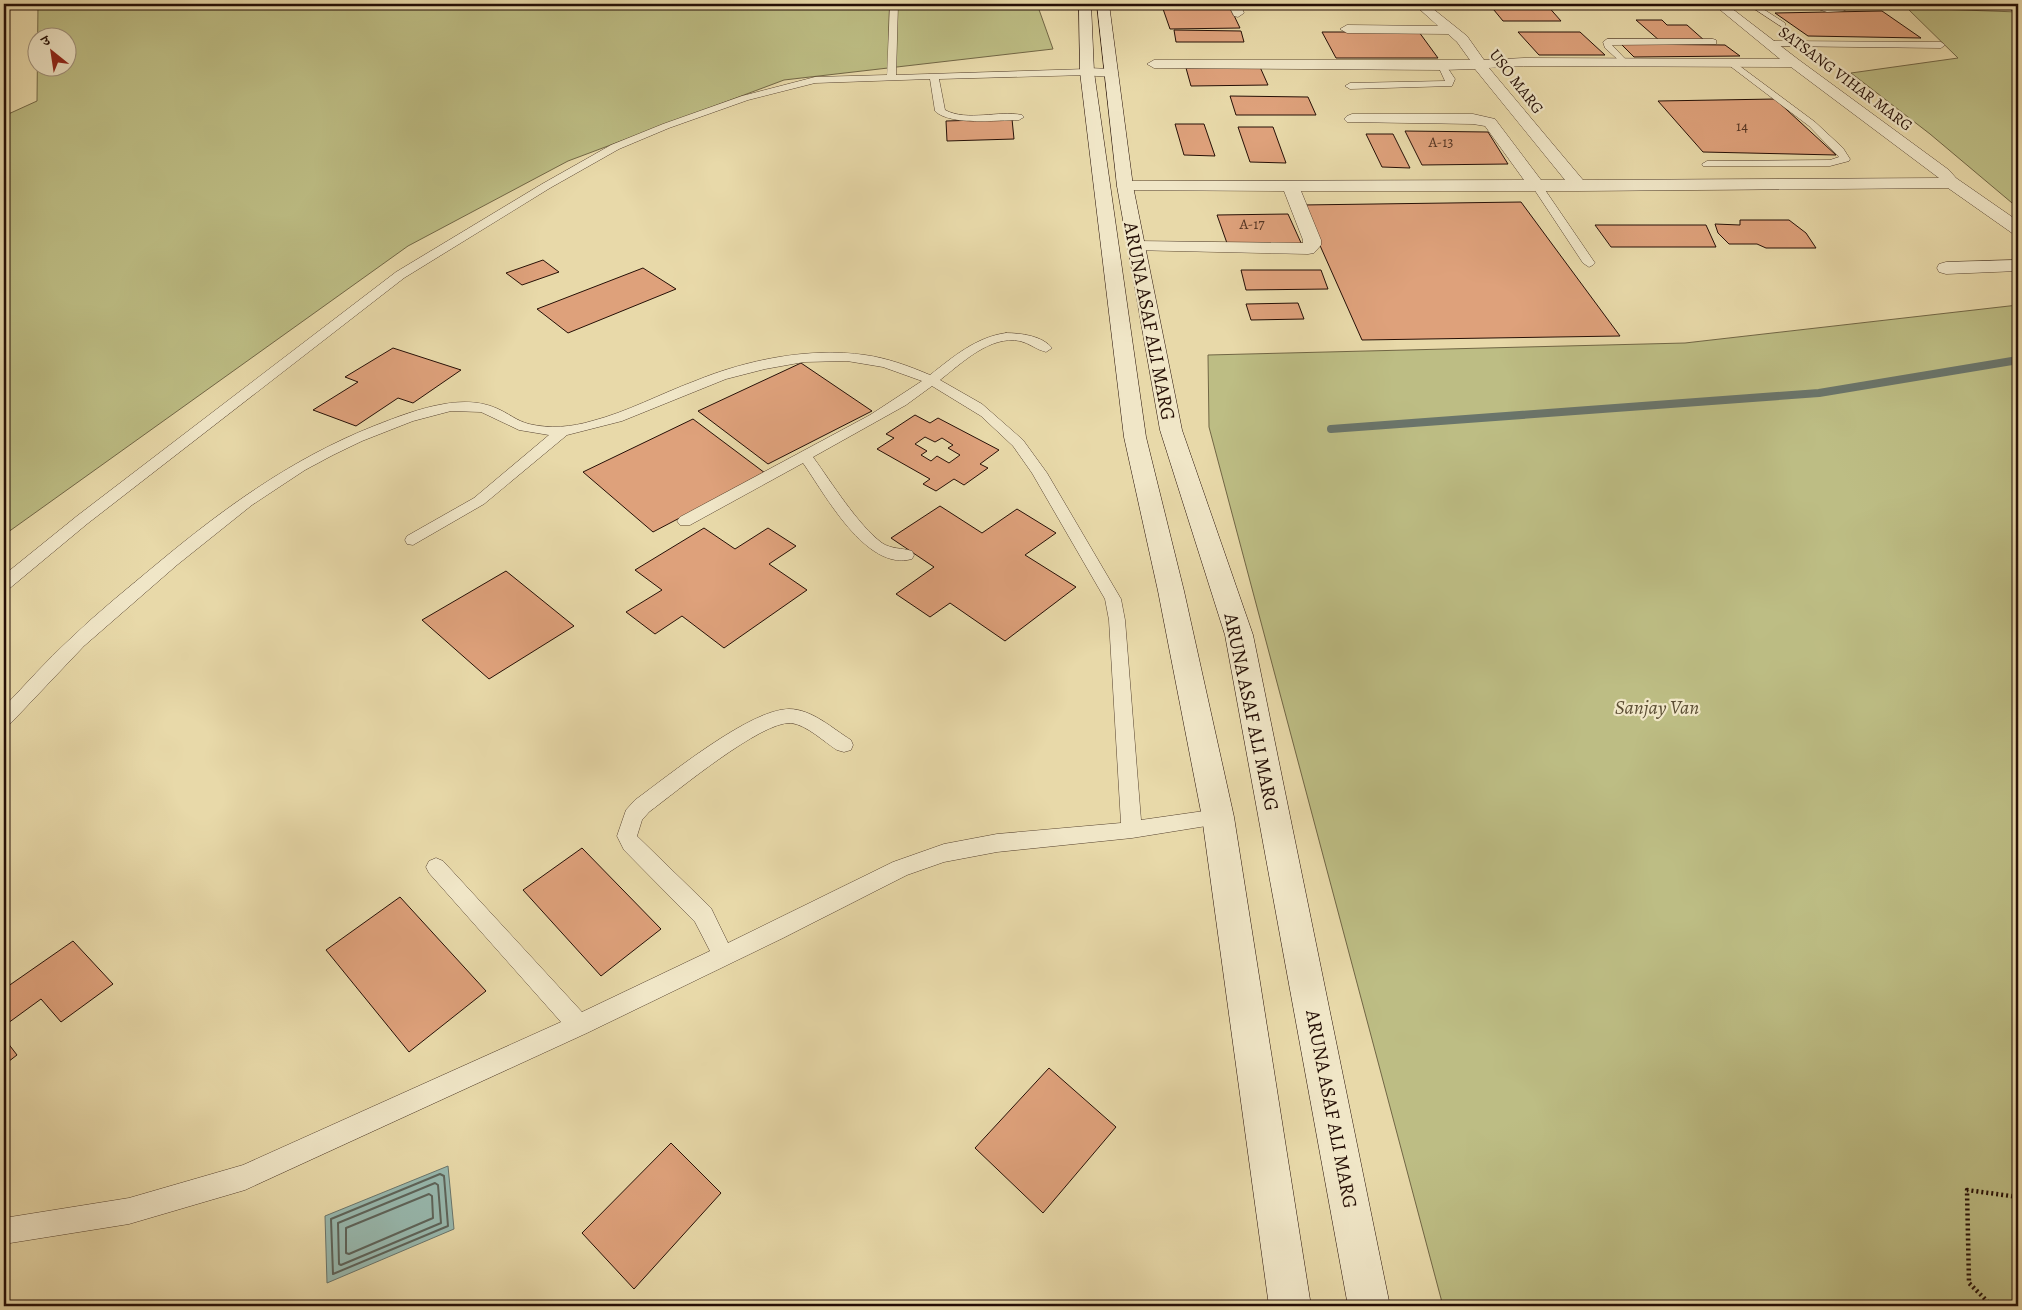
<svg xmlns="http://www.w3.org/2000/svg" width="2022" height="1310" viewBox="0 0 2022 1310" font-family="Alegreya,'Noto Serif Devanagari',serif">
<rect width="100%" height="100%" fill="#e8d9a9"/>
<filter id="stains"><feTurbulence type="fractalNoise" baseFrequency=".004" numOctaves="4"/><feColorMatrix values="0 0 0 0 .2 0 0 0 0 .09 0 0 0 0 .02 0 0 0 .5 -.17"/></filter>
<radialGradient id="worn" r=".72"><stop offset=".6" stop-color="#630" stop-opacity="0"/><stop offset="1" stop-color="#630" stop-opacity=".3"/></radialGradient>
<path fill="#bdbd84" stroke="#716645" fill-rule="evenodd" d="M 38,4 L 1037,4 L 1053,49 L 784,80 L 568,161 L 408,246 L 4,535 L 4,116 L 37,101 ZM 38,38 L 68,38 L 68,68 L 38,68 Z
M 1907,8 L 2018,12 L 2018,208 L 1930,134 L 1851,73 L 1958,58 Z
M 2018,305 L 2018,1306 L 1443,1306 L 1209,427 L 1208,355 L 1685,343 Z"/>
<path fill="#98b9af" stroke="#6a756b" d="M 448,1166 L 454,1229 L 327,1283 L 325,1216 Z"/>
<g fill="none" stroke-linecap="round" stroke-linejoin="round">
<path stroke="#5e645a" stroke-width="2" d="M 440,1174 L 444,1176 L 448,1226 L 333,1274 L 331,1219 Z
M 435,1183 L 438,1185 L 441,1223 L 341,1265 L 339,1264 L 338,1223 Z
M 429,1194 L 432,1196 L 433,1218 L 349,1254 L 346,1253 L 346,1228 Z"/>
<path stroke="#6a756b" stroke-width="4.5" d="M 2005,4 L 2018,12"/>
<path stroke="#6a756b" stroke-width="8" d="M 1331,429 L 1819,393 L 2018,360"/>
</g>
<path fill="#dea17b" stroke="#250f06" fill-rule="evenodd" d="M 1489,4 L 1546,4 L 1561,21 L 1503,21 Z
M 1229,5 L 1240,28 L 1170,29 L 1162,6 Z
M 1882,11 L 1921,38 L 1808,36 L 1775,13 Z
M 1636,20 L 1662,20 L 1667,25 L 1687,25 L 1705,41 L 1660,41 Z
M 1174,30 L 1241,31 L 1244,42 L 1176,42 Z
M 1322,32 L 1419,32 L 1438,58 L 1336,58 Z
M 1518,32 L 1580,32 L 1605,55 L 1539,55 Z
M 1621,44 L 1725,45 L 1740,56 L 1634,57 Z
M 1260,67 L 1268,85 L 1191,86 L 1186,68 Z
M 1230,96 L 1308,97 L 1316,115 L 1236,115 Z
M 1775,99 L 1836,155 L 1703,152 L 1658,101 Z
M 1012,119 L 1014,139 L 947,141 L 946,121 Z
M 1175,124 L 1204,124 L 1215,156 L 1184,155 Z
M 1238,127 L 1273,127 L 1286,163 L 1250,162 Z
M 1405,131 L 1488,132 L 1508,164 L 1422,165 Z
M 1366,134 L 1393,134 L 1410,168 L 1382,167 Z
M 1521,202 L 1620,336 L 1362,340 L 1302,205 Z
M 1288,214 L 1302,245 L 1228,246 L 1217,215 Z
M 1740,220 L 1789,220 L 1806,233 L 1816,248 L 1766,248 L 1757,244 L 1729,244 L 1718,233 L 1715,224 L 1740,225 Z
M 1595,225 L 1706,225 L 1716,247 L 1611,247 Z
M 543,260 L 559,272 L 522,285 L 506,273 Z
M 643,268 L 676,289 L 568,333 L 537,309 Z
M 1241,270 L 1321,270 L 1328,289 L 1246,290 Z
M 1298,303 L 1304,319 L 1251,320 L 1246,304 Z
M 393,348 L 461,370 L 413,403 L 398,398 L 356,426 L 313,410 L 358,382 L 345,377 Z
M 801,363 L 872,411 L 768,464 L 698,411 Z
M 915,415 L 930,423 L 938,418 L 999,450 L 980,464 L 988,468 L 964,485 L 954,479 L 936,491 L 923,484 L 930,479 L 877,449 L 894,438 L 886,434 ZM 925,437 L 935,442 L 942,438 L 953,445 L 948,448 L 960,455 L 949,463 L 937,456 L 931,461 L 921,455 L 927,451 L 915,444 Z
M 693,419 L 765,473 L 653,532 L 583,472 Z
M 940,506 L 982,533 L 1017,509 L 1056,533 L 1025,555 L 1076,587 L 1005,641 L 950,603 L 930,617 L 896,594 L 934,567 L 891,538 Z
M 704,528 L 735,549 L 768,528 L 796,546 L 769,564 L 807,590 L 724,648 L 682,616 L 655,634 L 626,612 L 662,590 L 635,570 Z
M 506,571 L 574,626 L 489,679 L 422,620 Z
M 582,848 L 661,929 L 601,976 L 523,890 Z
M 400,897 L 486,991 L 409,1052 L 326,950 Z
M 73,941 L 113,984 L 61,1022 L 41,999 L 4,1026 L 4,989 Z
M 4,1038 L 17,1055 L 4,1065 Z
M 1049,1068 L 1116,1127 L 1043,1213 L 975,1148 Z
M 671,1143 L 721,1193 L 634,1289 L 582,1233 Z"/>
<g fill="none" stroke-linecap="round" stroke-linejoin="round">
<defs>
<path id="lane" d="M 890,4 L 898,4 L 896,75 L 1087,69 L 1091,72 L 1087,75 L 939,79 L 945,110 C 968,122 998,110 1022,115 L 1024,117 L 1019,120 C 998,120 950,126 935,111 L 930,79 L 815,83 L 748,100 L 669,128 L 619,149 L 550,188 L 404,278 L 87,524 L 10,588 L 4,590 L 4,575 L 77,516 L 396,272 L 542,184 L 611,145 L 663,124 L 742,96 L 815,77 L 887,75 Z
M 1747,4 L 1818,4 L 1828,8 L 1836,7 L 1834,4 L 1842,4 L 1847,9 L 1843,11 L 1827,12 L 1815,8 L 1760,7 L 1785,23 L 1785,27 L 1782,27 Z
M 1713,39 L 1716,40 L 1716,44 L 1612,45 L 1629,63 L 1625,66 L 1605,48 L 1603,42 L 1607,39 Z
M 1771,41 L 1941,42 L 1945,45 L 1941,48 L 1768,46 L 1767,44 Z
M 1733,61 L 1815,122 L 1843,148 L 1850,159 L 1849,161 L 1830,166 L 1703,166 L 1702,164 L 1707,161 L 1830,160 L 1839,157 L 1809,126 L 1730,66 L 1730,62 Z
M 1442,63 L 1445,64 L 1455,79 L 1452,86 L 1350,89 L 1345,86 L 1350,83 L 1445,81 L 1438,66 Z
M 1537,183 L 1541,184 L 1595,263 L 1593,265 L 1589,267 L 1583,263 L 1532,186 Z
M 1006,333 C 1021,333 1043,336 1052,348 L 1046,352 C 1037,350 1029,343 1020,341 C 990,335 962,363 940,380 L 982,404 L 1023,440 L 1047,473 L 1121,599 L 1125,620 L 1141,820 L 1218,809 L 1225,811 L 1228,817 L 1225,823 L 1132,838 L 997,852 L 944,862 L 907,875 L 783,938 L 587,1033 L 245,1190 L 129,1224 L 4,1244 L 4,1218 L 129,1198 L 243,1165 L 561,1022 L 429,873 L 426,867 L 429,861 L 436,858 L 443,861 L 582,1012 L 710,951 L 695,922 L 624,850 L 617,836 L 626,810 L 635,800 C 668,776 750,709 789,709 C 812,709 833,729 851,740 L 853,745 L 851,750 L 844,752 L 837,750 C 824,742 807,725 791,723 C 761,721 676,792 649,812 L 642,820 L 637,836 L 711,908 L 728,943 L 893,862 L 944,844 L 997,834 L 1121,823 L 1109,620 L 1105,599 L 1032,473 L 1013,446 L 981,416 L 932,386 L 906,405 L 813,457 C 832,483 857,524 882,543 C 891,549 902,548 912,551 L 914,555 L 912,559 C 866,572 825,494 803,463 L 690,525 L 680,525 L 677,521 L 680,517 L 870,415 L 922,381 L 883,367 L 847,361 L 804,362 L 765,369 L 726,379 L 622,421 L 567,435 L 484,504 L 413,545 L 407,544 L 405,540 L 407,536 L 474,498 L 549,435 L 519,430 L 481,412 L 451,411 L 413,421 L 362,441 L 333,455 L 305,470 L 252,505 L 177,565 L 84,646 L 11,723 L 4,725 L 4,707 C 26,684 47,660 70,639 C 98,612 128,588 158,563 C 224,508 293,458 374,426 C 397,417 420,408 444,404 C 461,401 480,401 496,408 C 508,413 517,421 529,424 C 550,429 572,427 592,421 C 627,412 660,394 695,381 C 746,360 809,347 865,355 C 887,358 909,366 930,375 C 953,357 976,337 1006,333 Z"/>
<path id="street" d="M 1228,4 L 1240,4 L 1244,13 L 1238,17 L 1234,16 Z
M 1414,4 L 1427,4 L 1467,36 L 1484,60 L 1524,58 L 1780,59 L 1713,4 L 1726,4 L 1799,60 L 1949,170 L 1956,178 L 2018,221 L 2018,234 L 2012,233 L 1948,188 L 1579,191 L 1301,191 L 1321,240 L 1321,245 L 1314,253 L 1308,254 L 1130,250 L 1127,246 L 1130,242 L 1136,241 L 1303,243 L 1303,240 L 1284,191 L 1119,190 L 1117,186 L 1119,182 L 1125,181 L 1524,180 L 1485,126 L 1473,124 L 1347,122 L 1344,119 L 1347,116 L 1352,114 L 1473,114 L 1495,119 L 1541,180 L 1565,180 L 1475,69 L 1442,70 L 1154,68 L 1147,64 L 1154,60 L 1470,60 L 1457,42 L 1448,34 L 1347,33 L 1340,29 L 1347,25 L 1438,26 ZM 1524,66 L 1791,67 L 1939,178 L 1583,180 L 1489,68 Z
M 1087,68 L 1112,69 L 1119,73 L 1112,77 L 1082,75 L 1080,72 L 1082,69 Z
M 2018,260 L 2018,271 L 1946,274 L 1939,272 L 1937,268 L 1939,264 L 1946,262 Z"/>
<path id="secondary" d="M 1079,4 L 1091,4 L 1094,72 L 1146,437 L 1184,591 L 1234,817 L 1311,1306 L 1269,1306 L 1202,817 L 1158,591 L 1124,437 L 1080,72 Z
M 1097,4 L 1109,4 L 1133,186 L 1182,430 L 1253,635 L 1390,1306 L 1348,1306 L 1225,635 L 1160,430 L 1117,186 Z"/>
</defs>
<use href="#lane" stroke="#56422f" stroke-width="1"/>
<use href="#street" stroke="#56422f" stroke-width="1"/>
<use href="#secondary" stroke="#250f06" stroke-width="1"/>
<path stroke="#250f06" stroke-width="4.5" stroke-dasharray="2 3" stroke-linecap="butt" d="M 1992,1306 L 1969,1283 L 1967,1190 L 2018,1197"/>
<use href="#lane" fill="#f0e6c7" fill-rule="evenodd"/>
<use href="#street" fill="#f0e6c7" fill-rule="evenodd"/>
<use href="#secondary" fill="#f0e6c7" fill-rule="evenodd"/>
</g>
<g text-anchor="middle" stroke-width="4.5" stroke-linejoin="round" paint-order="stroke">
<g font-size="15" fill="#533423">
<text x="1742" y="131">14</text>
<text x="1441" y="147">A-13</text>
<text x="1252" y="229">A-17</text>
</g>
<g font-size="16" fill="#250f06" stroke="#f0e6c7">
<text transform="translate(1846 78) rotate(37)" y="6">SATSANG VIHAR MARG</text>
<text transform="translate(1517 81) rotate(52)" y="6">USO MARG</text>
</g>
<g font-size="20" fill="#250f06" stroke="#f0e6c7">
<text transform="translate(1150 321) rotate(79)" y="7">ARUNA ASAF ALI MARG</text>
<text transform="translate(1252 712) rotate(78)" y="7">ARUNA ASAF ALI MARG</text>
<text transform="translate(1332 1109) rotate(79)" y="7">ARUNA ASAF ALI MARG</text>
</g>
<g font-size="20" font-style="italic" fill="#5a4c32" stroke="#f0e6c7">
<text x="1657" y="714">Sanjay Van</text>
</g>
</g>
<rect width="2022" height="1310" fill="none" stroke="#e8d9a9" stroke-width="20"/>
<rect x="5" y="5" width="2012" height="1300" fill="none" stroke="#250f06" stroke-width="2.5"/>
<rect x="10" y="10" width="2002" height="1290" fill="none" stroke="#250f06"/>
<g transform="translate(52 52) rotate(330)"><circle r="24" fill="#f0e6c7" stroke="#9f907a"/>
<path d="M0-4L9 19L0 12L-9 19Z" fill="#8f2418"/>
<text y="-8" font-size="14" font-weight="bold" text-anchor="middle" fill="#250f06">उ</text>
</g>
<rect width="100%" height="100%" filter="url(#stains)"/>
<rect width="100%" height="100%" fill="url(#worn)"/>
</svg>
